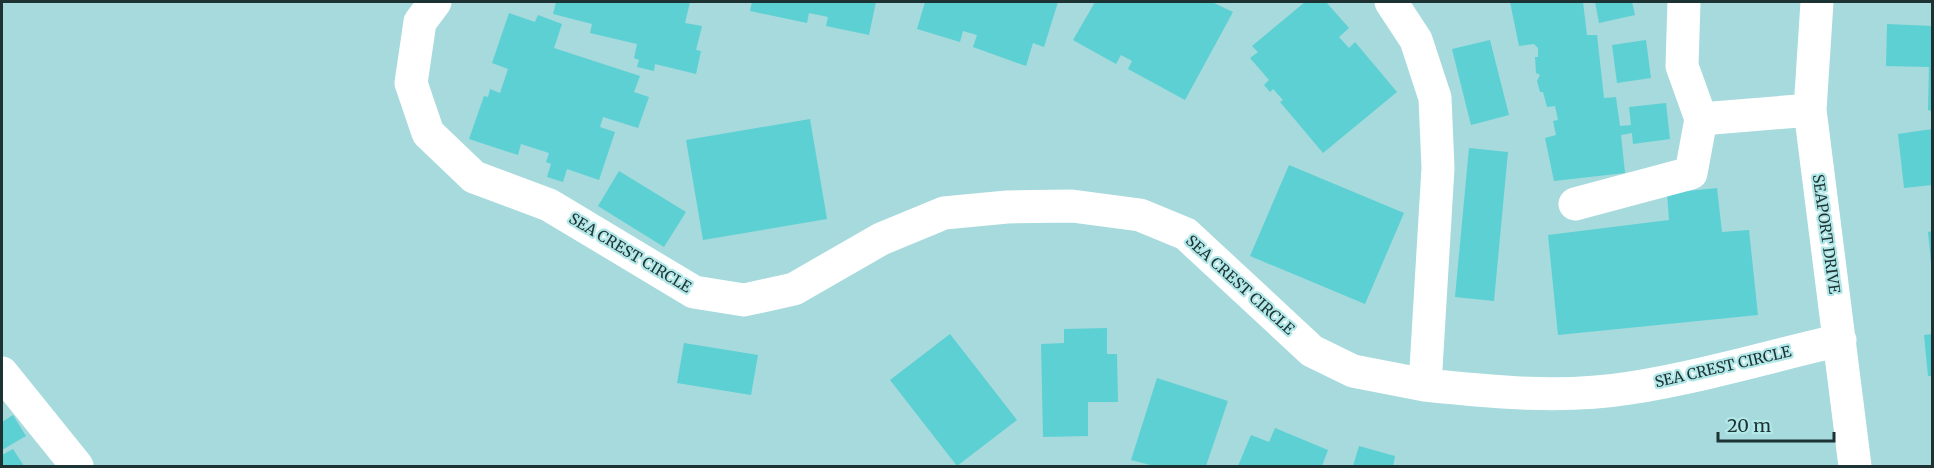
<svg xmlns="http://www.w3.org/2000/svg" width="1934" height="468" viewBox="0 0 1934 468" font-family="Merriweather,serif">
<rect width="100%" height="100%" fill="#a6dadc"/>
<path fill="#5dd0d4" d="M 556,2 L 690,2 L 685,23 L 702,26 L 696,50 L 701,51 L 696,74 L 655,64 L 654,71 L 637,67 L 639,60 L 634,58 L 637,44 L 590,33 L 592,24 L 553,14 Z
M 752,2 L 876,2 L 869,35 L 826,26 L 828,17 L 809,13 L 807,23 L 750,11 Z
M 925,2 L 1058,2 L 1044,47 L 1033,43 L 1026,66 L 973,47 L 977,35 L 963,31 L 960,42 L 917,29 Z
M 1095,2 L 1212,2 L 1233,12 L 1185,100 L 1128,69 L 1132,61 L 1121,55 L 1116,64 L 1073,40 Z
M 1305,2 L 1326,2 L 1349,28 L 1339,37 L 1349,48 L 1355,42 L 1397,92 L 1323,153 L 1280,102 L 1283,100 L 1273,89 L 1270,92 L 1264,85 L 1269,80 L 1250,58 L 1258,52 L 1252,46 Z
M 1510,2 L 1583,2 L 1587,35 L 1597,35 L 1604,98 L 1616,97 L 1620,126 L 1631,125 L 1629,107 L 1666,103 L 1670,139 L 1633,144 L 1632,133 L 1621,135 L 1625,173 L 1554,181 L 1545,138 L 1556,135 L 1553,121 L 1558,120 L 1555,106 L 1547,107 L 1543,92 L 1540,92 L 1537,81 L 1540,75 L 1536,73 L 1535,57 L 1538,57 L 1538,48 L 1534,44 L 1519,46 Z
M 1595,2 L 1632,2 L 1635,15 L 1599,23 Z
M 509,13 L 535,22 L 538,15 L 562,24 L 554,48 L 640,76 L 634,92 L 649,97 L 638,128 L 603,117 L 600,127 L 615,132 L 599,180 L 567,169 L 563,182 L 547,177 L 551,164 L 546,162 L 549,153 L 521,144 L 518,155 L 469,139 L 484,96 L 488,97 L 490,89 L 500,93 L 508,69 L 492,63 Z
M 1887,24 L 1932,26 L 1932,111 L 1928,110 L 1929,67 L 1886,66 Z
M 1490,40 L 1509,115 L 1471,125 L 1452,49 Z
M 1646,40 L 1651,78 L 1617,83 L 1612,45 Z
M 810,119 L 827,219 L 703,240 L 686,140 Z
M 1932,129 L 1932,185 L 1904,188 L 1898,134 Z
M 1469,148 L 1508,152 L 1494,301 L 1455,297 Z
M 1289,165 L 1404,213 L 1365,304 L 1250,256 Z
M 619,171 L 686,212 L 664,247 L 598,206 Z
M 1717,188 L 1722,232 L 1749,230 L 1758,315 L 1558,335 L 1548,235 L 1669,220 L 1667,193 Z
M 1932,231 L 1932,263 L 1931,263 L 1928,232 Z
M 1107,328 L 1107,354 L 1117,354 L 1118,402 L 1088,402 L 1088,436 L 1043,437 L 1041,344 L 1064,343 L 1064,329 Z
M 950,334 L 1017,420 L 957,466 L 890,380 Z
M 1932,334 L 1932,376 L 1928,376 L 1924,335 Z
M 684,343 L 758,355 L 751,395 L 677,383 Z
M 1157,378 L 1228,401 L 1206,466 L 1154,466 L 1131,460 Z
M 13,415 L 26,436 L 2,450 L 2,422 Z
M 1275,428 L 1328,450 L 1322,466 L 1238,466 L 1251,435 L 1269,442 Z
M 1359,446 L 1395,456 L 1393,466 L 1353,466 Z
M 13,449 L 24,466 L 2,466 L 2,455 Z"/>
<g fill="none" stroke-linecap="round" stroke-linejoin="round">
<path stroke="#fff" stroke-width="33" d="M 435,2 L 420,22 L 411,83 L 428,133 L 474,177 L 549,205 L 694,292 L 744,300 L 794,289 L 881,239 L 944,213 L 1007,207 L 1072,206 L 1140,215 L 1186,234 L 1312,351 L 1353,371 L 1425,385 L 1438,168 L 1435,98 L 1416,40 L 1391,2
M 1817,2 L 1810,110 L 1855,466
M 1701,119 L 1810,110
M 1575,204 L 1691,173 L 1701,119 L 1682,66 L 1684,2
M 2,373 L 77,466
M 1425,385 C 1492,392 1563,399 1630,388 C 1701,377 1771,356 1840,340"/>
</g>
<g text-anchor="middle" stroke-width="4.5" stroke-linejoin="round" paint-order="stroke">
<g font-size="15" fill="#1d3233" stroke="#b3e8e9">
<text transform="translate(1826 234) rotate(82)" y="5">SEAPORT DRIVE</text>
<text transform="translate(630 253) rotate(31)" y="5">SEA CREST CIRCLE</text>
<text transform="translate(1240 285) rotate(42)" y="5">SEA CREST CIRCLE</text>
<text transform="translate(1723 367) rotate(-13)" y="5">SEA CREST CIRCLE</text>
</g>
</g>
<rect width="1934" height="468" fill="none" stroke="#1d3233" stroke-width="6"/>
<path d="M1718 432v9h116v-9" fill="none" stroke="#1d3233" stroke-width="3"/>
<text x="1727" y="432" font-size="18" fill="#1d3233" stroke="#b3e8e9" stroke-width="4.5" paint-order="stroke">20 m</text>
</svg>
